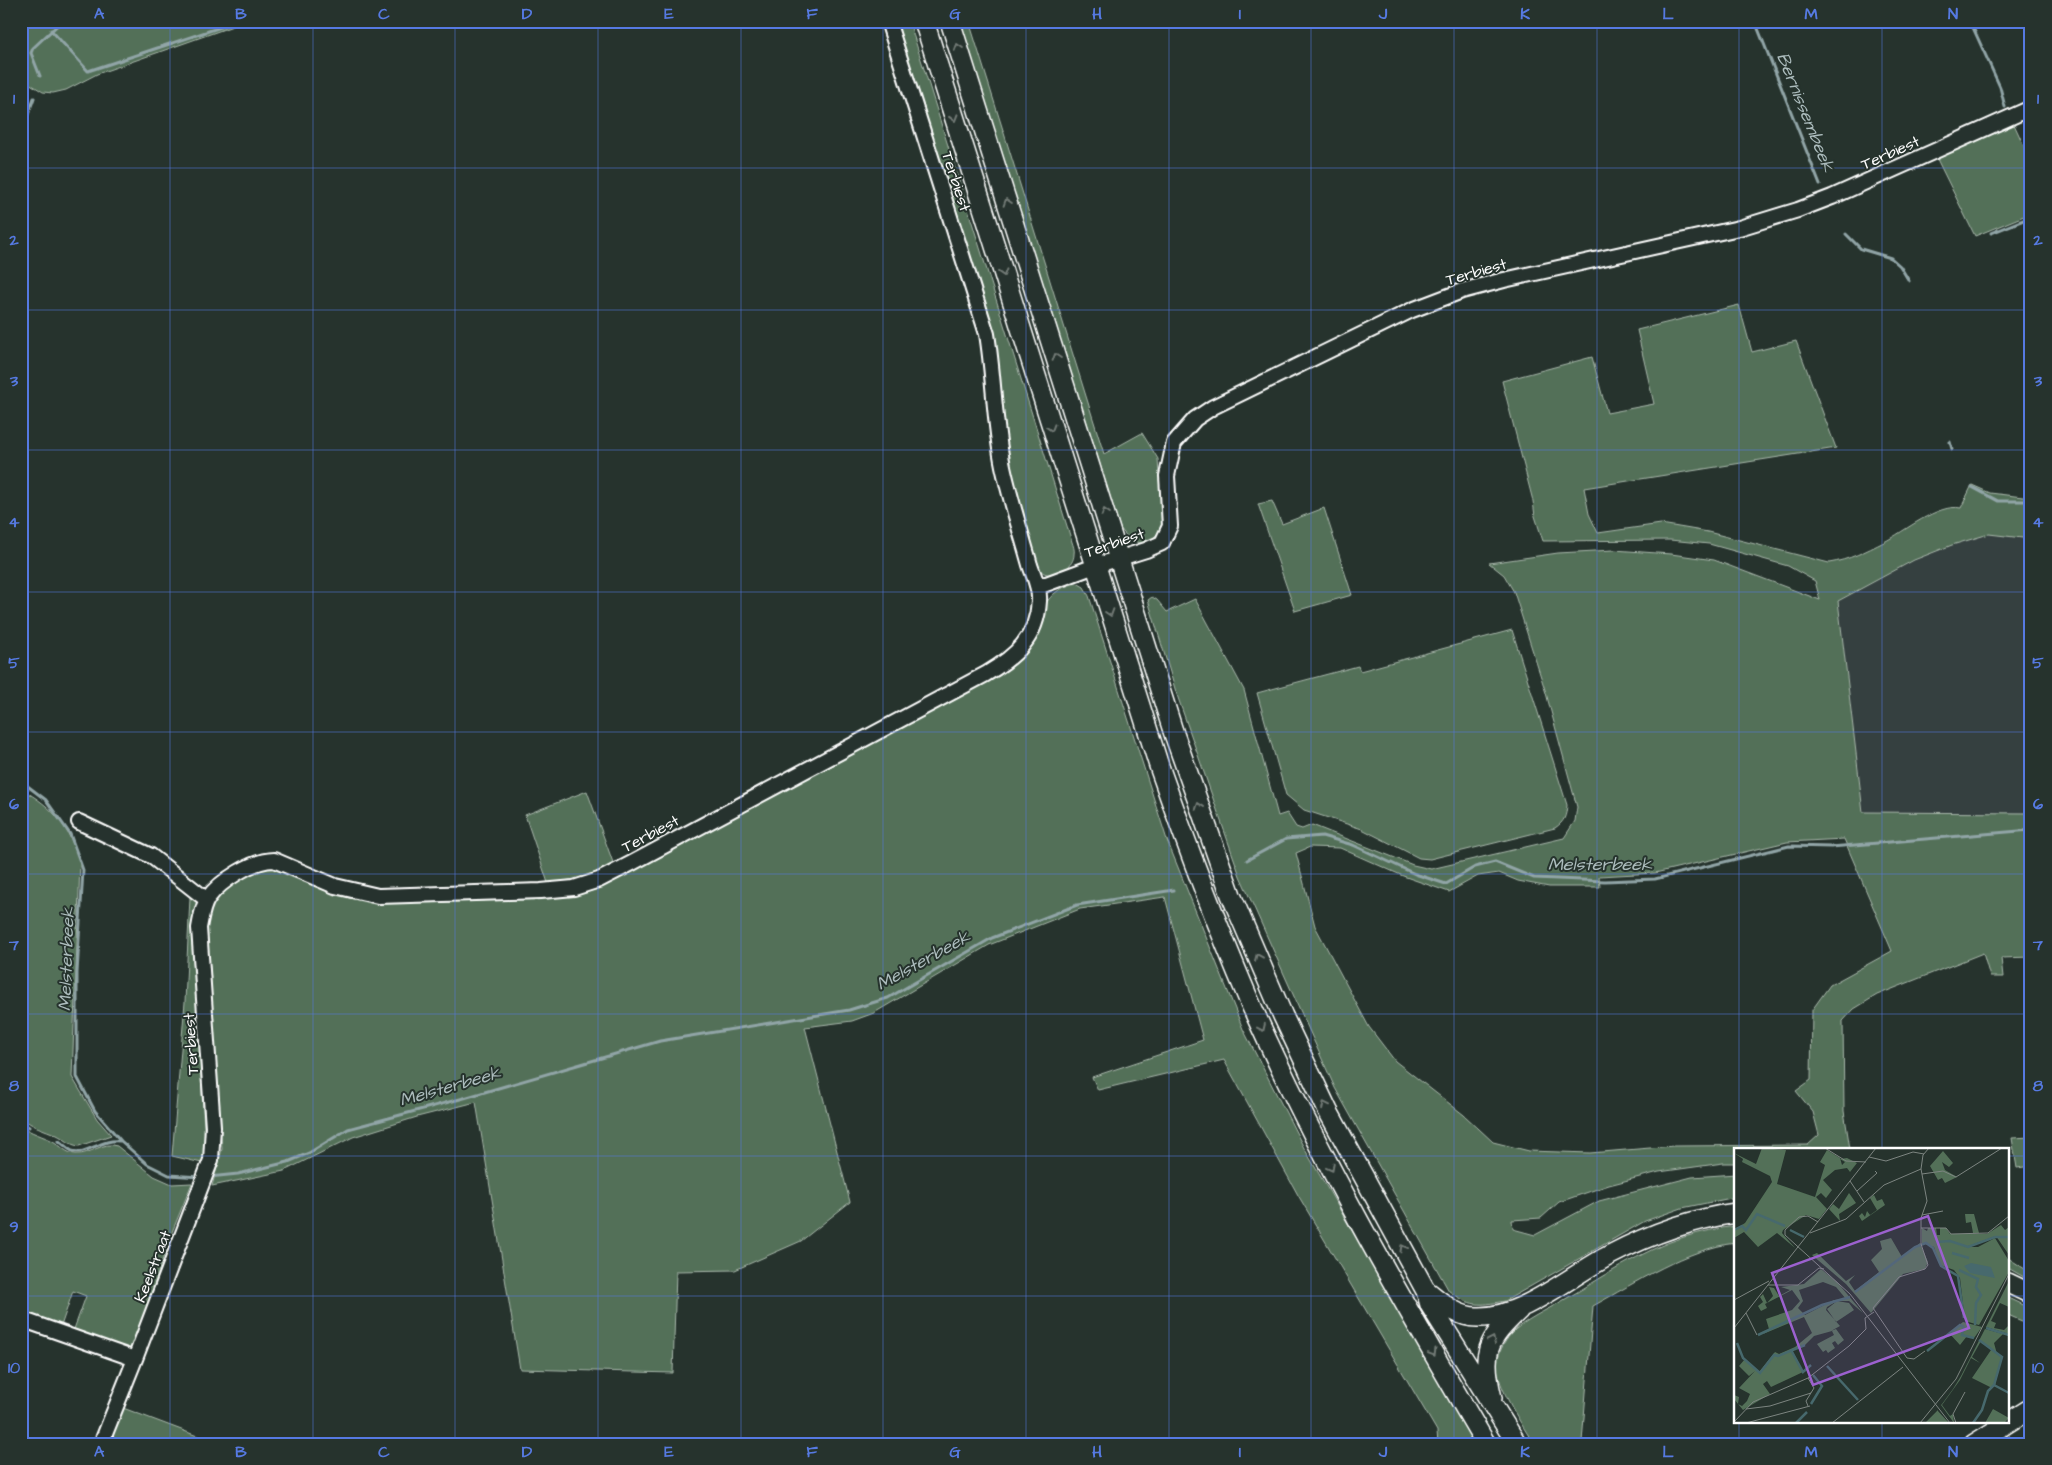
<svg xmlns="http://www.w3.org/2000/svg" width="2052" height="1465" viewBox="0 0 2052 1465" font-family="'Architects Daughter',sans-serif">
<rect width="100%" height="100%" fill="#26332d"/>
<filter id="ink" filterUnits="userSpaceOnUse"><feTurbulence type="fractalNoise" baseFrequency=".02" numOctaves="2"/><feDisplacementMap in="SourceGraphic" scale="10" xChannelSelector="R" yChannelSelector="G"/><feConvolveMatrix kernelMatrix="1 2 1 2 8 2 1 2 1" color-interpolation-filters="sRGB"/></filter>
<g filter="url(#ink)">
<path fill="#364040" d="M 1989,534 L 2031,539 L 2031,813 L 1863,813 L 1838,601 L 1914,560 L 1952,545 Z"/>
<path fill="#537058" stroke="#a9b8ac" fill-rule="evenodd" d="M 21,21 L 247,21 L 97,74 L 66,90 L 53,93 L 43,92 L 21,78 Z
M 894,21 L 909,21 L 1072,542 C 1073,545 1075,550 1074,554 C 1074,566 1059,577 1047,574 C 1042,573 1037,568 1034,564 L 1005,450 L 998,362 Z
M 960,21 L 969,21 L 1104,454 L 1142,433 L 1158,459 L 1162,522 L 1160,531 L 1149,542 C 1135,545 1128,539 1120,528 Z
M 2012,120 L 2031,161 L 2031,213 L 1975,236 L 1935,155 Z
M 1739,305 L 1752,352 L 1796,341 L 1836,448 L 1584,488 L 1589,514 L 1598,533 L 1661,524 L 1708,532 L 1829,563 C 1849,560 1866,551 1884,542 C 1904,532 1938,503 1961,508 L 1972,485 L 1990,493 L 2031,498 L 2031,539 L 1989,534 L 1952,545 L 1914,560 L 1838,601 L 1863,812 L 2031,813 L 2031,957 L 2001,958 L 2003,977 L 1990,977 L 1983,953 L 1877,995 L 1854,1009 L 1843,1021 L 1844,1111 L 1850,1149 L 1736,1149 L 1736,1163 L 1723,1163 L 1659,1172 L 1609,1185 L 1559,1202 L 1541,1218 L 1512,1220 L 1513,1229 L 1535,1235 L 1599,1201 L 1692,1177 L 1736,1174 L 1736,1197 L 1682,1208 L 1645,1221 L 1505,1301 C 1477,1306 1472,1307 1449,1291 L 1335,1088 L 1240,876 L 1176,692 L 1148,600 L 1152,597 L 1157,600 L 1167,612 L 1195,599 L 1244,690 L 1278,816 L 1287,813 L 1296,827 L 1302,829 L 1312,825 L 1413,865 L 1431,869 L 1564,838 L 1575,821 L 1577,807 L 1546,693 L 1514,592 L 1504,575 L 1489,563 L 1558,553 L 1614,550 L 1671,554 L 1714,560 L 1820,600 L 1815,581 L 1788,566 L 1709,544 L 1670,540 L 1543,541 L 1535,516 L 1533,501 L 1502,381 L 1592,357 L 1607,413 L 1654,404 L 1637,330 ZM 1844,839 L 1892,951 L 1830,985 L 1812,1010 L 1811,1080 L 1796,1091 L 1813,1112 L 1819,1135 L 1808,1145 L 1674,1146 L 1590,1153 L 1529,1151 L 1493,1142 L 1464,1115 L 1395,1061 L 1369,1027 L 1315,926 L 1296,853 L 1310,847 L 1340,848 L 1403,876 L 1449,892 L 1478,876 L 1499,873 L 1518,881 L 1549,887 L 1600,887 L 1599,876 L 1655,873 L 1787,842 Z
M 1272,501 L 1282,524 L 1324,508 L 1352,595 L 1295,611 L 1258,504 Z
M 1077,583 L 1084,587 L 1089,596 L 1167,840 L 1243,1029 L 1304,1148 L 1476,1444 L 1438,1444 L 1437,1431 L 1298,1195 L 1224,1060 L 1098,1090 L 1092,1077 L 1203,1040 L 1165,897 L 1080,909 L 989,945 L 874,1013 L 852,1021 L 805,1027 L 850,1202 L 801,1241 L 735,1270 L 676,1271 L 673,1373 L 520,1369 L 476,1102 L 417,1117 L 353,1137 L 284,1171 L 212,1186 L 222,1149 L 207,929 L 208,905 L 215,895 L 254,869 L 266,867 L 283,870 L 349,898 L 380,904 L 584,891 L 880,738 L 1009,669 C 1013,664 1019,660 1023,654 C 1042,625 1036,592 1077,583 Z
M 1512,630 L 1567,805 C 1566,816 1565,821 1555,828 L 1430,859 L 1419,858 L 1362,829 L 1304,810 L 1286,795 L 1257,693 L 1358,666 L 1360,671 Z
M 21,789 C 55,808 68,826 80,863 L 72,1077 L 97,1119 L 111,1135 L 79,1146 C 70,1145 65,1139 57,1135 C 44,1129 32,1127 21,1117 Z
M 587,791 L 615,868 L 592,877 L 548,883 L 525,815 Z
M 192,896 L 197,901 L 195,935 L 197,1003 L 205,1147 L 202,1163 L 172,1156 L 185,1002 L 190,897 Z
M 21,1126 C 31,1133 43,1136 53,1141 C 61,1146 67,1154 76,1154 C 91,1155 102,1141 117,1146 L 154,1176 L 172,1184 L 192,1183 L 172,1232 L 131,1352 L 73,1332 L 86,1296 L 73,1291 L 61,1326 L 21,1311 Z
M 2031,1137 L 2031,1166 L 2017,1168 L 2012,1138 Z
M 1736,1226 L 1736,1243 C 1688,1248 1635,1283 1593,1306 L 1582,1442 L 1633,1440 L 1632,1444 L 1534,1444 C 1523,1427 1496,1385 1497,1365 C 1497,1355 1504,1342 1511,1334 C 1522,1321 1547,1310 1562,1301 C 1602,1278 1640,1251 1684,1237 C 1701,1232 1718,1228 1736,1226 Z
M 2008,1258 L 2031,1273 L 2031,1281 L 2008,1268 Z
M 2008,1298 L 2031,1309 L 2031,1325 L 2008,1315 Z
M 123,1408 L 208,1440 L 206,1444 L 109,1444 Z"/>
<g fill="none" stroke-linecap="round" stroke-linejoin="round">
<path stroke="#91a5a7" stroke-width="3" d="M 1755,21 L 1820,185
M 1970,21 L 2000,87 L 2005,107
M 51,30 L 88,71 L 239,21
M 40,76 L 31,53 L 33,48 L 62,21
M 21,79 L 28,84
M 26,120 L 34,98
M 21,139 L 24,130
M 1859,192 L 1878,184
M 1991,233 L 2031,217
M 1846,234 L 1861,249 L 1891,258 L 1900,266 L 1909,281
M 1950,442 L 1952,449
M 1972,487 L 1998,501 L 2031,501
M 21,781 L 46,800 L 70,834 L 83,870 L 77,973 L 77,1077 L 95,1111 L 121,1141 L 147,1164 L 169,1175 L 200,1177
M 1247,860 L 1286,839 L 1322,836 L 1353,845 L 1415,874 L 1446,884 L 1475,867 L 1495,862 L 1534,878 L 1605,881 L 1655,879 L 1789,846 L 1831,847 L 2031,830
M 21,1122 L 29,1127
M 59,1141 C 63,1144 68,1149 72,1151 C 85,1156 103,1138 120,1141
M 209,1177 L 238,1174 L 288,1162 L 309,1153 L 348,1129 L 464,1098 L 660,1041 L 849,1010 L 888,998 L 992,938 L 1077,905 L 1174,890"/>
<defs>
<path id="minor" d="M 1038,587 L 1095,566 L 1146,550 L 1162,543 L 1170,526 L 1167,476 L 1174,443 L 1195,419 L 1213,407 L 1412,310 L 1462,291 L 1504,280 L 1739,228 L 1798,210 L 1832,197 L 2031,108
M 79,822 L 151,856 L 207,900
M 21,1319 L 135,1359
M 101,1444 L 135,1359 L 211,1160 L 213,1127 L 199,928 C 201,918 202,907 208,898 C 220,881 253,860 274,860 L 335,886 L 378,896 L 541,891 L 574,888 L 599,880 L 632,863 L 986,674 C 1015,657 1037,638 1039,601 C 1040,588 1034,577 1030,565 C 1021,532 1010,499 1003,466 C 994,422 994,377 987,334 L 888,21"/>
<path id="secondary" d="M 924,21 L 1160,769 C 1187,846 1216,923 1248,998 C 1316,1152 1401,1299 1486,1444
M 950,21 L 1173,731 L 1231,895 L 1283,1016 L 1328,1111 L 1426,1291 L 1430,1305 L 1517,1444
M 2008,1283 L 2031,1294
M 1427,1291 C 1442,1303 1457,1317 1477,1317 C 1522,1319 1571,1275 1610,1255 C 1650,1234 1691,1219 1736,1213
M 1492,1398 C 1481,1353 1486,1341 1519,1310
M 1974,1444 L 2031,1408"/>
</defs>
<use href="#minor" stroke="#fff" stroke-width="18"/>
<use href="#secondary" stroke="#fff" stroke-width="22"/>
<use href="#minor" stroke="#26332d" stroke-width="14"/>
<use href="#secondary" stroke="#26332d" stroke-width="19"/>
</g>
<defs><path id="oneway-chevron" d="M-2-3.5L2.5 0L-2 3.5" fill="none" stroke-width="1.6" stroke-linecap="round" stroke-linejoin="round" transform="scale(1.25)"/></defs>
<g stroke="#727a76">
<use href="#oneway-chevron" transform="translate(958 47) rotate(-108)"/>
<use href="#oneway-chevron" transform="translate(954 118) rotate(73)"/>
<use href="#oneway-chevron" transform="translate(1007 202) rotate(-108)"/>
<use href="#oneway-chevron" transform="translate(1003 273) rotate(73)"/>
<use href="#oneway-chevron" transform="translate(1056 357) rotate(-108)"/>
<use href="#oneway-chevron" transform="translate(1051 428) rotate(73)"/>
<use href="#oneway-chevron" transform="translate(1105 512) rotate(-108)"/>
<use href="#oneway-chevron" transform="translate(1110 613) rotate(72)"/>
<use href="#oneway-chevron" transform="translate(1199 806) rotate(-109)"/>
<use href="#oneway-chevron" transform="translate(1258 957) rotate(-113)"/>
<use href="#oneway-chevron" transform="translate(1262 1028) rotate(65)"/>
<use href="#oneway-chevron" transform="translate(1325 1105) rotate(-116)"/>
<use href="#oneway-chevron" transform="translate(1331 1168) rotate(62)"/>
<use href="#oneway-chevron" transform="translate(1403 1248) rotate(-119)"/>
<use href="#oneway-chevron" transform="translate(1492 1340) rotate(-65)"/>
<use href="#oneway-chevron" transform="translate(1433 1353) rotate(59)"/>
</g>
</g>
<path fill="none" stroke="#567ae2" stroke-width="1" stroke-opacity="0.55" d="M 170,21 L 170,1444M 313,21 L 313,1444M 455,21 L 455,1444M 598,21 L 598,1444M 741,21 L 741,1444M 883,21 L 883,1444M 1026,21 L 1026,1444M 1169,21 L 1169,1444M 1311,21 L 1311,1444M 1454,21 L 1454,1444M 1597,21 L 1597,1444M 1739,21 L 1739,1149M 1882,21 L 1882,1149M 21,168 L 2031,168M 21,310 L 2031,310M 21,450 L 2031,450M 21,592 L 2031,592M 21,732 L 2031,732M 21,874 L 2031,874M 21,1014 L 2031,1014M 21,1156 L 1736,1156M 2008,1156 L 2031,1156M 21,1296 L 1736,1296M 2008,1296 L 2031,1296M 1739,1421 L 1739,1444M 1882,1421 L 1882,1444"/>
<g text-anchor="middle" stroke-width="4" stroke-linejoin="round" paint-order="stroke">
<g font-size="16" fill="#fff" stroke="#26332d">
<text transform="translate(1890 152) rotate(-24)" y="6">Terbiest</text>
<text transform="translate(957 181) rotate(72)" y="6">Terbiest</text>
<text transform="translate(1476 271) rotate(-16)" y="6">Terbiest</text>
<text transform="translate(1114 542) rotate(-19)" y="6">Terbiest</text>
<text transform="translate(650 833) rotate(-28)" y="6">Terbiest</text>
<text transform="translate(190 1044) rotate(-94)" y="6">Terbiest</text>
<text transform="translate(152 1266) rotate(-69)" y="6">Keelstraat</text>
</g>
<g font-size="18" font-style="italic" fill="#acbcbd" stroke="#26332d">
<text transform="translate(1806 112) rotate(68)" y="6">Bernissembeek</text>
<text x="1600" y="870">Melsterbeek</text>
<text transform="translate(66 959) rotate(-88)" y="6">Melsterbeek</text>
<text transform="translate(923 960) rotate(-29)" y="6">Melsterbeek</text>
<text transform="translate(450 1086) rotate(-16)" y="6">Melsterbeek</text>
</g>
</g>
<g transform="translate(1734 1148)">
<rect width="275" height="275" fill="#26332d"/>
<path d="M 28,0 L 52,2 L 43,36 L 81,49 L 91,17 L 86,14 L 93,2 L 106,10 L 108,17 L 111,14 L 106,11 L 113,10 L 123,15 L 116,24 L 113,20 L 101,22 L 89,32 L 98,42 L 92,50 L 87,45 L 82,49 L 93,61 L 85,71 L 72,67 L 49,82 L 48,85 L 61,100 L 43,85 L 24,99 L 10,84 L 0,90 L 0,82 L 11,75 L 38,34 L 36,28 L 8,14 L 9,11 L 0,5 L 22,16 ZM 209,3 L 219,15 L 215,19 L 208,14 L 211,22 L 223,29 L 211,35 L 208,30 L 204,32 L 196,18 ZM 115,45 L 122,55 L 105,66 L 106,73 L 95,61 L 99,56 L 105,61 ZM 140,47 L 143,53 L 148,51 L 151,57 L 128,73 L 125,68 L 128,65 L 131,69 L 133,63 L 136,67 L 143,62 L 136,50 ZM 231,66 L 240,66 L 245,85 L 239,85 L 237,74 L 232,75 ZM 267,77 L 271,82 L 275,79 L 275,107 L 262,88 L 232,99 L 244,99 L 261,90 L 275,113 L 275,124 L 245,177 L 231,173 L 226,130 L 220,122 L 206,117 L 200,99 L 188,95 L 188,80 L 193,83 L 194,80 L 202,80 L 203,87 L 206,87 L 206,80 L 212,80 L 216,86 L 253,86 ZM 157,90 L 168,109 L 186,95 L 194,114 L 191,121 L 169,126 L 137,165 L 112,136 L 78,107 L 83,105 L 112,133 L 121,127 L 115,134 L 121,143 L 145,124 L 137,112 L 148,101 L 146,93 ZM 87,121 L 103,134 L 129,165 L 115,153 L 103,153 L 115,155 L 120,162 L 102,174 L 93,161 L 103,153 L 93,159 L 92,162 L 106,178 L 97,183 L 102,181 L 110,192 L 104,197 L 101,193 L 98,195 L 101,200 L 94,205 L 92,202 L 89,204 L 83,196 L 100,187 L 98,183 L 80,188 L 71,197 L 58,202 L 69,224 L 37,239 L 33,233 L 29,236 L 36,246 L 9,262 L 0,251 L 0,247 L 5,249 L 4,256 L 8,258 L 13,253 L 16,246 L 5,240 L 21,223 L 15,228 L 5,218 L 11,211 L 25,224 L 41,204 L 45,206 L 61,199 L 78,185 L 70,169 L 29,186 L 35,181 L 32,171 L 58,162 L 66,153 L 58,142 L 31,156 L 33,160 L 27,163 L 24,158 L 29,154 L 26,149 L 29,146 L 33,155 L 39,148 L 35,139 L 40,140 L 45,148 L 56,142 L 47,139 L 70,136 ZM 89,134 L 102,139 L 112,151 L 100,152 L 71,167 L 64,160 L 69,153 L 65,142 ZM 275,133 L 275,159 L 266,155 L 257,173 L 262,175 L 260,180 L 270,182 L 275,177 L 275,186 L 252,179 ZM 229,174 L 248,179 L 240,190 L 233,188 L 226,197 L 215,185 ZM 251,181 L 269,186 L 260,195 L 263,206 L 268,208 L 261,237 L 258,240 L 238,230 L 257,202 L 247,193 L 238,209 L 246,215 L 237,210 L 226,232 L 208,257 L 216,268 L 219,266 L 220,275 L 207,257 L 208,256 L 219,241 L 227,228 ZM 259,261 L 275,270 L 270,275 L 251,275 ZM 203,262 L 215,275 L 191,275 L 203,263 Z" fill="#537058" fill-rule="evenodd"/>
<path d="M 237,115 L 257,119 L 261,130 L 236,125 L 230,118 Z" fill="#47696d"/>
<path fill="none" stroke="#47696d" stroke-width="2.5" d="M 0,82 L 8,78 L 12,82 L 23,66 L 51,78M 56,82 L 70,89M 202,94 L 216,93 L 234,99 L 261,89 L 275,89M 218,105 L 235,110M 225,122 L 244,131 L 242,139 L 247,147 L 242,155 L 241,177M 121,144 L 181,99 L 192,95 L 199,100 L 207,118 L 224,128 L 230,170M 230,179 L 228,187 L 240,190M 252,180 L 275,187M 24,187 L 88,157 L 116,149M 3,195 L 9,210 L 26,225 L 40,207 L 44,208 L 71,197M 57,202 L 69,224 L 77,217M 193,203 L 226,177 L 230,179M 93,218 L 124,252M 260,237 L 275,245M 77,256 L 88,238 L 79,227M 62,275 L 73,264M 239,275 L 248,262 L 254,243 L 260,237 L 268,209 L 245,192"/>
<path fill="none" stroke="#7d8581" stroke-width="1" d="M 91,0 L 112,13 L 132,14M 135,9 L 152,13 L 179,4 L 190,6M 188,26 L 209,23 L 222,29 L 268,0M 116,33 L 130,54M 123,43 L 143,25 L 141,23M 188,67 L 209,63M 84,74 L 74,68 L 65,69 L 51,82 L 51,87 L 116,146 L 216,275M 187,80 L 212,80 L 217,86 L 254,85 L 275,68M 76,85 L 112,71 L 150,37 L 187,21M 34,137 L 64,137 L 85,120 L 90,121M 0,152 L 35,133M 12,165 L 23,187M 0,180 L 142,0M 191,203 L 180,211 L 173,210 L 139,160 L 165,129 L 191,121 L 194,117 L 187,96 L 187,70 L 193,53 L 187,21 L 189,7 L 195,0M 74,258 L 72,253 L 80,240 L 74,230M 12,261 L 36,258 L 77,245M 0,274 L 19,254 L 74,230 L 115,198 L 132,181 L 131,170 L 140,164M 12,275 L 76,258M 98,275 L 169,219M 186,275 L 222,231 L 275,126M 222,275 L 219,266 L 231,244"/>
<path fill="#9c61cf" fill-opacity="0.15" stroke="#9c61cf" stroke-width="2.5" d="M 194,68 L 235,180 L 79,237 L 38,125 Z"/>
<rect width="275" height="275" fill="none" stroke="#fff" stroke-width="2.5"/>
</g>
<rect width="2052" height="1465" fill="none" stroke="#26332d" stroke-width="55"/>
<rect x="28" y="28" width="1996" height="1410" fill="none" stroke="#567ae2" stroke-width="2"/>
<g font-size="16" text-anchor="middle" font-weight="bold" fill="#567ae2">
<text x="99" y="19">A</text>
<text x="241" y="19">B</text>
<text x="384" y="19">C</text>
<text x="527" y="19">D</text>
<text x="669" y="19">E</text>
<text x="812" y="19">F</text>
<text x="955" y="19">G</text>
<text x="1097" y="19">H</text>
<text x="1240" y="19">I</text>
<text x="1383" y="19">J</text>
<text x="1525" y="19">K</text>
<text x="1668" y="19">L</text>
<text x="1811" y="19">M</text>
<text x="1953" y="19">N</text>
<text x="14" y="104">1</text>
<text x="2038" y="104">1</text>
<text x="14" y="245">2</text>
<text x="2038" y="245">2</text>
<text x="14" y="386">3</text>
<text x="2038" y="386">3</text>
<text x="14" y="527">4</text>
<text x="2038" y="527">4</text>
<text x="14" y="668">5</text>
<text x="2038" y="668">5</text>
<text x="14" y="809">6</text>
<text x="2038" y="809">6</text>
<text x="14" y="950">7</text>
<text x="2038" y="950">7</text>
<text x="14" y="1091">8</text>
<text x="2038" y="1091">8</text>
<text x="14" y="1232">9</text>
<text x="2038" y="1232">9</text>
<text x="14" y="1373">10</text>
<text x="2038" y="1373">10</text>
<text x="99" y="1457">A</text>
<text x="241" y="1457">B</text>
<text x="384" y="1457">C</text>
<text x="527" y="1457">D</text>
<text x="669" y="1457">E</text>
<text x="812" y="1457">F</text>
<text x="955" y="1457">G</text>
<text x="1097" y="1457">H</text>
<text x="1240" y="1457">I</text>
<text x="1383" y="1457">J</text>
<text x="1525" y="1457">K</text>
<text x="1668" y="1457">L</text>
<text x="1811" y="1457">M</text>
<text x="1953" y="1457">N</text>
</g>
</svg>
